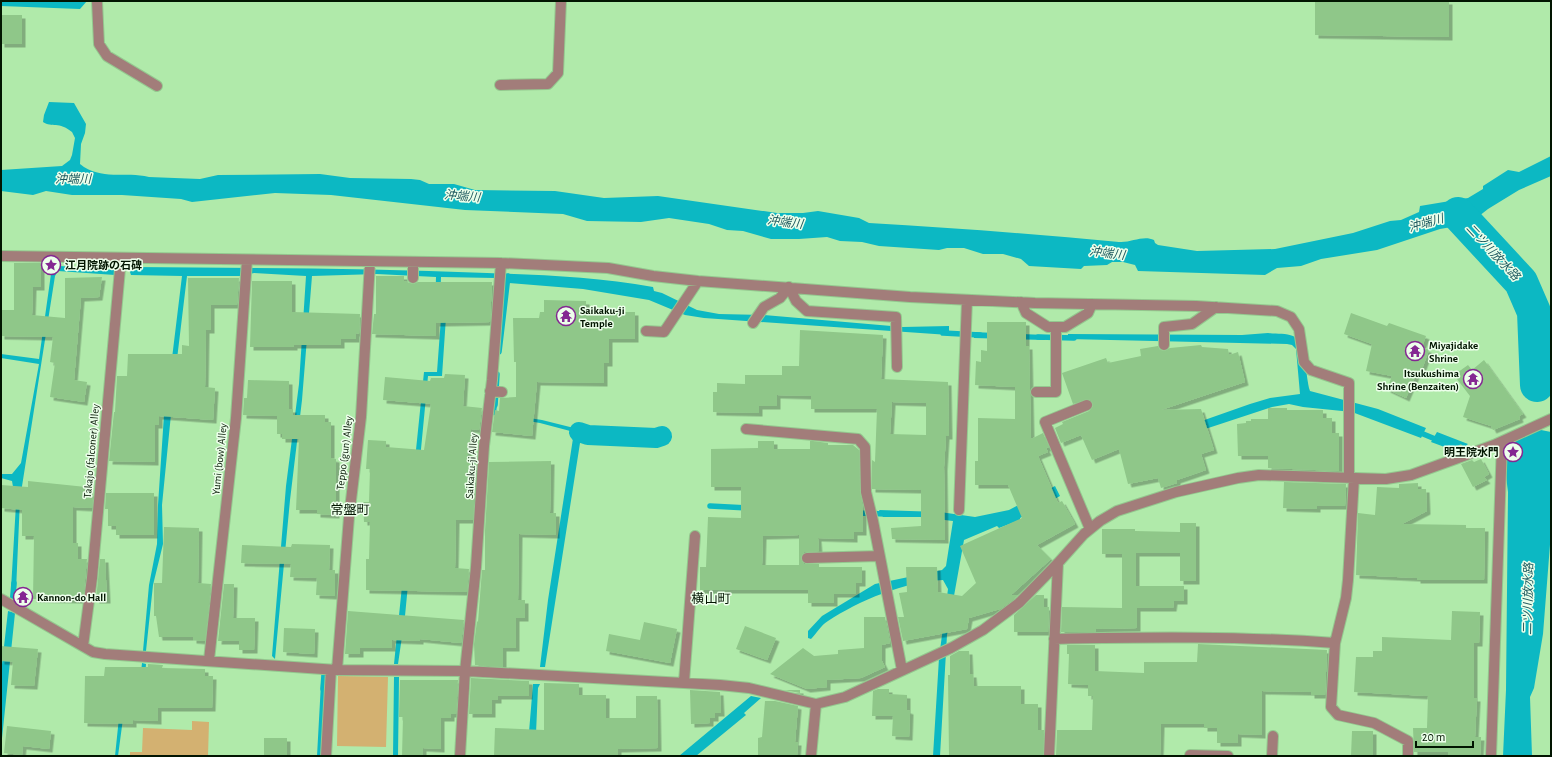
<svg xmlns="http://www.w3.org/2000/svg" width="1552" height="757" viewBox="0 0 1552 757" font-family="'Alegreya Sans','Noto Sans JP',sans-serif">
<defs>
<filter id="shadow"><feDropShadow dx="3.5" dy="3.5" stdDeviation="0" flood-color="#0004"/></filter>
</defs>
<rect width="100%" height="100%" fill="#b0eaaa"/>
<path fill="#d3b171" d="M 338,676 L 388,677 L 386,747 L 337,746 Z
M 192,721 L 209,722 L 208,756 L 130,756 L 130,752 L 142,752 L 143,728 L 192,730 Z"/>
<path fill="#0cb8c3" d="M 1,1 L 87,1 L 80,9 L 1,6 Z
M 49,102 L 74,103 L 86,124 L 85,133 L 81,144 L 80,164 C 101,181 125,171 149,177 L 200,179 L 218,175 L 320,174 L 350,178 L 411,179 L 420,180 L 429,184 L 454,184 L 475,190 L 555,191 L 604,198 L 658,196 L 777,213 L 803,213 L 818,211 L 859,218 L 869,223 C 953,228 1036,234 1119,242 C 1131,243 1143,235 1154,240 L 1155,243 L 1158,245 L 1197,251 L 1275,249 L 1353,233 L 1390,221 L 1401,220 L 1419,212 L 1420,206 L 1468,198 L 1483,189 L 1483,186 L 1508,170 L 1519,172 L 1551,156 L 1551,176 L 1519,190 L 1488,209 L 1474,220 L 1463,225 L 1440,229 L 1377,250 L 1321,259 L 1301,266 L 1277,268 L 1265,275 L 1138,271 L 1135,265 L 1123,262 L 1112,262 L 1107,265 L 1084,266 L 1081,269 L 1029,266 L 1021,259 L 1003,254 L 983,254 L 964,248 L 947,248 L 939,250 L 879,246 L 862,242 L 840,241 L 827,237 L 799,239 L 771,239 L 743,231 L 727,230 L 709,224 L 669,218 L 641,222 L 587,221 L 563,214 L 465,210 L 331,195 L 275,193 L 192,202 L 181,199 L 122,195 L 72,195 L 46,191 L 33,195 L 1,191 L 1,170 L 62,166 L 70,160 L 72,155 L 75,138 L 72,132 C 59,121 52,128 43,122 L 44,115 Z
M 60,266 L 115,270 L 115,275 L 58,271 L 55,276 L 20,499 L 16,591 L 11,589 L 16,504 L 12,481 L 1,478 L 1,474 L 12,474 L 21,463 L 39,364 L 1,358 L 1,354 L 39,359 L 51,274 L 54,267 Z
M 132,267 C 251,268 369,268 487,273 C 543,275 598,277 653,287 L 654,291 L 662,293 L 697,310 L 719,314 L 764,315 L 903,327 L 949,326 L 949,335 L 704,318 L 685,315 L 649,300 L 583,289 L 509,283 L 495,278 L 441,277 L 440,304 L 446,317 L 442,376 L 428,376 L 405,616 L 398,664 L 394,664 L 424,372 L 437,372 L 441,318 L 435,309 L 436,277 L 377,274 L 312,276 L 302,400 L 290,500 L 275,659 L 272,656 L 286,486 L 299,384 L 306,276 L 254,273 L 241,276 L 187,276 L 174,384 L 162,505 L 163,544 L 153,585 L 146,651 L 143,651 L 149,585 L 157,544 L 158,505 L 165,400 L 169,383 L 182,276 L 131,275 L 129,269 Z
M 973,332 L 1045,335 L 1045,340 L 974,338 Z
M 1268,333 C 1275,334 1286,333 1293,336 C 1307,342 1305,376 1310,391 L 1378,409 L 1426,428 L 1421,438 L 1352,412 L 1303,407 L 1289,404 L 1272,407 L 1184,436 L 1142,442 L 1250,404 L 1270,398 L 1300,394 L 1296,349 L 1292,345 L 1287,344 L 1068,339 L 1068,334 L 1242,335 Z
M 495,398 L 498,398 L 496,413 L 542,420 L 574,428 L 583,428 L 586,437 L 580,443 L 545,667 L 540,667 L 548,600 L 574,432 L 540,423 L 493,415 Z
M 1541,430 L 1551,432 L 1551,532 L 1543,634 L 1534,688 L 1530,697 L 1532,756 L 1503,756 L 1506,690 L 1508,492 C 1504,461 1502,434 1541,430 Z
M 1437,432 L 1468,444 L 1458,452 L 1431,442 Z
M 1055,486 L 1060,496 L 1020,518 L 1020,520 L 999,528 L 997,526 L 964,540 L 947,635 L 940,756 L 933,756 L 939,658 L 948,589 L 943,580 C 906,581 858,601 828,621 C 821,625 816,634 811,639 L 808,638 L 808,631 L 822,616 L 875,584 L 942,570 L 946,566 L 953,521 L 920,517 L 883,517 L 879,510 L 940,512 L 975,517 L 1009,510 Z
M 8,611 L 15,613 L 1,748 L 1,673 Z
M 142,663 L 146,664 L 144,692 L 124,711 L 118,756 L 115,756 L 120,708 L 139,692 Z
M 394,677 L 399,677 L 398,756 L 393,756 Z
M 321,683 L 325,683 L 321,756 L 317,756 Z
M 533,684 L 540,684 L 538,688 L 535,756 L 527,756 Z
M 751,696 L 761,698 L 744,713 L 746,715 L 696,756 L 679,756 Z"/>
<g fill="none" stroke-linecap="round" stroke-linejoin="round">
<path stroke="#0cb8c3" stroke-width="5.5" d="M 943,333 L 980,335
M 1038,337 L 1074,338
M 499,352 L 508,276
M 495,405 L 497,374
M 1416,431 L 1440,441
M 710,506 L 748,508
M 856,513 L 887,514
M 12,606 L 14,583
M 323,689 L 324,675"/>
<path stroke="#0cb8c3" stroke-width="20" d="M 579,432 L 588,435 L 656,438 L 662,436"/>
<path stroke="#0cb8c3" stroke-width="34" d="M 1458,214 L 1521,282 L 1534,312 L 1537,385"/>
</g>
<path fill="#8fc789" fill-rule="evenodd" filter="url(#shadow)" d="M 1315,1 L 1449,1 L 1449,37 L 1315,35 Z
M 1,15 L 22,15 L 22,44 L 1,44 Z
M 14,263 L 41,263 L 41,287 L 33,287 L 32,315 L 65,318 L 65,278 L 102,277 L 99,297 L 81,298 L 74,380 L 87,382 L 84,402 L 50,397 L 55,363 L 50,362 L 53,337 L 1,336 L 1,310 L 14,310 Z
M 376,276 L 404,276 L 404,281 L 413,284 L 418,282 L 492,282 L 490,322 L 436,323 L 436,336 L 372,334 L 374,314 L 376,314 Z
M 188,278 L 239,278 L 237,305 L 211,305 L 211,330 L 206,330 L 205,387 L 215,388 L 213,420 L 159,416 L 159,425 L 155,425 L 155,462 L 109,461 L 114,412 L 115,412 L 117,376 L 127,376 L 128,354 L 182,354 L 182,345 L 189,346 Z
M 252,281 L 292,281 L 292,312 L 360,314 L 359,334 L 356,333 L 356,339 L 341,339 L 341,345 L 294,345 L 294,347 L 250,347 Z
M 544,300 L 586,301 L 586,308 L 597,308 L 597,312 L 635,312 L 635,339 L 609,339 L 609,363 L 604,363 L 604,383 L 537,382 L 532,436 L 492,432 L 495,410 L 499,411 L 500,398 L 516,397 L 516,362 L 514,362 L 513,318 L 539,318 L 540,312 L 544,312 Z
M 1351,313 L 1387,326 L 1389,323 L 1426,336 L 1422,347 L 1429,350 L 1421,372 L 1418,370 L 1406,398 L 1387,389 L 1392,376 L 1366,371 L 1372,344 L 1344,334 Z
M 987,322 L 1026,322 L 1026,346 L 1029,346 L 1031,439 L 1043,433 L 1049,447 L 1046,448 L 1048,452 L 1038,456 L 1058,503 L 1062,501 L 1075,524 L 1037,545 L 1051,559 L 1011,595 L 1018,595 L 1015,598 L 1000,609 L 969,618 L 967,629 L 903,641 L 898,617 L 904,617 L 899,593 L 907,592 L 906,567 L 937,567 L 938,592 L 962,596 L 976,583 L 960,546 L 1022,518 L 1008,485 L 975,485 L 975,461 L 978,461 L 978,418 L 1015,419 L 1015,387 L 975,385 L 976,361 L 981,362 L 981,350 L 987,351 Z
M 800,330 L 883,335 L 881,379 L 948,382 L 949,436 L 946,436 L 944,467 L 945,540 L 892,539 L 891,528 L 921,526 L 921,490 L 872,489 L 872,460 L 875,462 L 877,409 L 811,409 L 811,396 L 777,395 L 777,406 L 759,406 L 759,413 L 713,412 L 713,392 L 717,392 L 717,383 L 745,384 L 745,375 L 782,375 L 782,366 L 799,366 ZM 892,402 L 926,403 L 926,435 L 890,434 Z
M 1201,345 L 1202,347 L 1228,349 L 1229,355 L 1238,352 L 1245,382 L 1161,410 L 1201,409 L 1214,450 L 1201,454 L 1206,470 L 1177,480 L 1177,483 L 1161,488 L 1158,478 L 1128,484 L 1119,449 L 1092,460 L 1081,435 L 1061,443 L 1055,428 L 1063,424 L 1062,422 L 1089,411 L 1093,406 L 1091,400 L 1088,399 L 1073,404 L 1062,373 L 1106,358 L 1108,363 L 1141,356 L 1140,349 L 1158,346 L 1160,350 L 1164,351 L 1170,348 Z
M 1484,360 L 1523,414 L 1519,416 L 1520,419 L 1493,430 L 1491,426 L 1463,417 L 1470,396 L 1454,375 L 1468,365 L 1472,370 Z
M 445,374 L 465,375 L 463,406 L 482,408 L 479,430 L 471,429 L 467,462 L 476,462 L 473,520 L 456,520 L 455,568 L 469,569 L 467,592 L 366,590 L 366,559 L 369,559 L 370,522 L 364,522 L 363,502 L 369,502 L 370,469 L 366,469 L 368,440 L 386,441 L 386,447 L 424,450 L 431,404 L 383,400 L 385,377 L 430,381 L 431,378 L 444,378 Z
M 248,380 L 289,381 L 289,409 L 293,409 L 293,415 L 325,415 L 325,422 L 331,422 L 331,458 L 336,459 L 336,515 L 317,514 L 317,510 L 296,510 L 299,439 L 282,439 L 282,434 L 277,434 L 277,416 L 243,415 L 244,398 L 247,398 Z
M 1268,408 L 1287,408 L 1287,410 L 1323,410 L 1323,418 L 1332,418 L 1332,433 L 1339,433 L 1339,471 L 1268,468 L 1268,456 L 1238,456 L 1237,424 L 1246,423 L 1246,421 L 1251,421 L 1251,419 L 1268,419 Z
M 758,441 L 774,441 L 774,449 L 810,449 L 810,441 L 813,441 L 828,443 L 828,445 L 853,445 L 859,450 L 860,492 L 863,509 L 863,532 L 854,532 L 854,539 L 818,538 L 819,551 L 804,552 L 801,558 L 804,564 L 819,564 L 819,567 L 862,567 L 862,583 L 856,583 L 856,594 L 834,594 L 834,603 L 808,603 L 808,590 L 700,590 L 700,567 L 706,567 L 708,517 L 741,518 L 741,487 L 711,487 L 711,449 L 758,448 ZM 799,535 L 799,565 L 762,565 L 763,536 Z
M 1461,444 L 1465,449 L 1455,452 L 1453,449 Z
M 1481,459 L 1489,474 L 1484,477 L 1487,480 L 1473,487 L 1461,464 L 1472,460 L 1474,462 Z
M 551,461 L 550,513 L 556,513 L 556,535 L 519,534 L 518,600 L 525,600 L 525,618 L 516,618 L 516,648 L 503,648 L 503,667 L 475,665 L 474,644 L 477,621 L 478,622 L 482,570 L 485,570 L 485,531 L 489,462 Z
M 28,481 L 86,487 L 86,493 L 93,493 L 92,508 L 73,507 L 73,543 L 78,543 L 78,559 L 87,559 L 83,600 L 33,599 L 34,536 L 22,536 L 22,510 L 1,508 L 1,485 L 28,487 Z
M 1284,482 L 1346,484 L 1345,506 L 1317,506 L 1317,509 L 1283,508 Z
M 1418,483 L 1418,489 L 1426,489 L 1427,511 L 1402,524 L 1466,525 L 1466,528 L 1485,528 L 1484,580 L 1417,580 L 1417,578 L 1356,575 L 1358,513 L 1375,515 L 1377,487 L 1399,488 L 1399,484 Z
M 106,493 L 154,493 L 154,535 L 116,535 L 116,526 L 108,526 L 108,509 L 105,509 Z
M 1180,523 L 1196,523 L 1196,581 L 1180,581 L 1180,553 L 1136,553 L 1136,586 L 1184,586 L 1184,601 L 1174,601 L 1173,608 L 1137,608 L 1137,628 L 1096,629 L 1095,632 L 1061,632 L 1062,607 L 1122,608 L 1122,554 L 1102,554 L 1102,529 L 1135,529 L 1135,531 L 1180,532 Z
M 164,527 L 199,528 L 198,583 L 211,584 L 205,641 L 193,640 L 193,637 L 159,637 L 156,616 L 154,616 L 154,583 L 162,583 Z
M 292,544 L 330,545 L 329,570 L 335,570 L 335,596 L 316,595 L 317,578 L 290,577 L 291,564 L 241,563 L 242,545 L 291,547 Z
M 100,559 L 105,559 L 107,600 L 96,600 Z
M 224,584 L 234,584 L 233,618 L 255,618 L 254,650 L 239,650 L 239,641 L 218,641 Z
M 1036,595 L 1044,595 L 1044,607 L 1049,607 L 1048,632 L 1014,632 L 1014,615 Z
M 348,611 L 464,620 L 461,643 L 420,639 L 420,641 L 392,640 L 392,648 L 360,648 L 360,654 L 345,654 Z
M 1452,611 L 1480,612 L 1479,643 L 1474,643 L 1474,698 L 1477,698 L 1475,737 L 1481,737 L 1480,756 L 1448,756 L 1448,752 L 1414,752 L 1413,728 L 1427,728 L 1428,696 L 1354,692 L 1356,657 L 1373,657 L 1373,651 L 1382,651 L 1382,637 L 1451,640 Z
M 864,617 L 885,617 L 890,643 L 882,645 L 882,661 L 885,667 L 861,678 L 827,680 L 827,687 L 807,689 L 770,674 L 803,648 L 814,656 L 838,654 L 838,650 L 864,648 Z
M 644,622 L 677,629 L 670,663 L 606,651 L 609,634 L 640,640 Z
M 745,626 L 776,638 L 767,660 L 736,649 Z
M 284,628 L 315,629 L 314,654 L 283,652 Z
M 1198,644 L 1327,650 L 1325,695 L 1311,695 L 1311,692 L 1262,691 L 1262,735 L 1238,734 L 1238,743 L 1217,743 L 1217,728 L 1204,728 L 1204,724 L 1161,724 L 1160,756 L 1056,756 L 1057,730 L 1092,730 L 1093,696 L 1088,696 L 1088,685 L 1068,684 L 1069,654 L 1067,654 L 1067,645 L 1095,645 L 1095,671 L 1144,673 L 1144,662 L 1197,662 Z
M 1,646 L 38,649 L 34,686 L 11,685 L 13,662 L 1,661 Z
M 959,651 L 969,651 L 970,674 L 973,674 L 974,686 L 1021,686 L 1021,704 L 1038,704 L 1038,730 L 1044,730 L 1043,756 L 949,756 L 948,675 L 950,675 L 950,656 Z
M 148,664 L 163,665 L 162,668 L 205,669 L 205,676 L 213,676 L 212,708 L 158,708 L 158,721 L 133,720 L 133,724 L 84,723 L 85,676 L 104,676 L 105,667 L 148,667 Z
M 471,678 L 529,681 L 529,696 L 498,696 L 498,700 L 492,700 L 492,714 L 469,714 Z
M 400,680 L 458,680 L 456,714 L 451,714 L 451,718 L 441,718 L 441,749 L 423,748 L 423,756 L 402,756 L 403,717 L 399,717 Z
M 544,683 L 579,684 L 579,695 L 606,695 L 606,718 L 636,718 L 636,696 L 657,696 L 658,748 L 618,749 L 618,756 L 494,756 L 495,728 L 544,730 Z
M 878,689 L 889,689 L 889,694 L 907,695 L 907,710 L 910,711 L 909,737 L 892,736 L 893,716 L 872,716 L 873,691 Z
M 690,690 L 720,692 L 721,713 L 715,713 L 715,718 L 710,718 L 710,723 L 691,724 Z
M 784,690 L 800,690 L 800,693 Z
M 765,701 L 775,701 L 798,706 L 795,742 L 798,742 L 797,756 L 758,756 L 758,738 L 762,737 Z
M 7,726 L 51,731 L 49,749 L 23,746 L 22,755 L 4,753 Z
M 1352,731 L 1373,731 L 1373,756 L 1351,756 Z
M 264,738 L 287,738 L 287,756 L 264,756 Z"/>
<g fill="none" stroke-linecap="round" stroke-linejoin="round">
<defs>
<path id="minor" d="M 97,1 L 99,44 L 107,56 L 157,86
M 500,85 L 548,84 L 558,73 L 561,1
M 1,256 L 501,263 L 608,268 L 653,276 L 698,281 L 910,297 L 1035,303 L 1196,306 L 1277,311 L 1291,317 L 1299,329 L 1304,362 L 1311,370 L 1349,383 L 1349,477
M 413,278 L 413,262
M 1021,302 L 1026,313 L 1048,327 L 1065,327 L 1088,313 L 1092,304
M 753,323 L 764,307 L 780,298 L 789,287 L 796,301 L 807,311 L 896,317 L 897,367
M 646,331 L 664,332 L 698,281
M 1164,345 L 1164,327 L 1192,324 L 1216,307
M 490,391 L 502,392
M 1036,392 L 1056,392 L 1056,327
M 1087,405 L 1045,422 L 1090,529
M 746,429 L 858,439 L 865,447 L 866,492 L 873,521 L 902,670
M 1354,478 L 1348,580 L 1346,598 L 1335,643 L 1331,707 L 1338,715 L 1374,723 L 1408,741 L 1408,756
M 959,510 L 967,300
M 807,558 L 879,556
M 1,599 L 93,652 L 105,654 L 337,670 L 465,671 L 720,685 L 749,688 L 816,704 L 845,697 L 951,648 L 983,630 L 1019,603 L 1058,563 L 1084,534 L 1100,521 L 1117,511 L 1176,492 L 1238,478 L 1259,475 L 1386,479 L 1411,475 L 1494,445 L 1551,419
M 1054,639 C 1148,637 1241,636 1335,643
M 83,646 L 92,578 L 121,258
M 209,660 L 236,418 L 247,260
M 337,670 L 349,517 L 361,417 L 370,262
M 684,682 L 695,536
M 1190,755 L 1228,756
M 326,756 L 331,670
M 460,756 L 465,671 L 476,567 L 484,446 L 492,380 L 501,263
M 811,756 L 816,704
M 1049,756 L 1058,563
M 1272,756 L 1273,736
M 1491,756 L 1502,442"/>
</defs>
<use href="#minor" stroke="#94c88f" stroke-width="12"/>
<use href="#minor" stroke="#a27d7a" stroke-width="10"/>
</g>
<defs>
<symbol id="sight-ring" viewBox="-11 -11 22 22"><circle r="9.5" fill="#edffeb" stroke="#842792" stroke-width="1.5"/><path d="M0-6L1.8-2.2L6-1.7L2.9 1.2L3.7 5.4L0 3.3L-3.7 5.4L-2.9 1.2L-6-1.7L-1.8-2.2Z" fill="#842792"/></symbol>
<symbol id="temple-ring" viewBox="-11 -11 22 22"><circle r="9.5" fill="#edffeb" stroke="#842792" stroke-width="1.5"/><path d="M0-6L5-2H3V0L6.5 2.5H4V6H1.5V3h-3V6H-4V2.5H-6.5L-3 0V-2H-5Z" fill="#842792"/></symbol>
</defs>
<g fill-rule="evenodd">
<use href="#sight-ring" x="40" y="254" width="22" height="22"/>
<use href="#temple-ring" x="555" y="305" width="22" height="22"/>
<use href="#temple-ring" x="1404" y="340" width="22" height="22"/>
<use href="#temple-ring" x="1462" y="368" width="22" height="22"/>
<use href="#sight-ring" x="1502" y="441" width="22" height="22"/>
<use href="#temple-ring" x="12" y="586" width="22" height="22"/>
</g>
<g text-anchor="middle" stroke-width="3" stroke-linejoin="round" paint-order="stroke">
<g font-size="11" font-weight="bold" fill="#021501" stroke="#edffeb" text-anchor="start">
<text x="65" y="269">江月院跡の石碑</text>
<text x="580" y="314">Saikaku-ji<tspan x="580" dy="13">Temple</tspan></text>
<text x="1429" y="349">Miyajidake<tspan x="1429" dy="13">Shrine</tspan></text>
<text x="1459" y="377" text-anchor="end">Itsukushima<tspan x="1459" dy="13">Shrine (Benzaiten)</tspan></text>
<text x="1499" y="456" text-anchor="end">明王院水門</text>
<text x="37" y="601">Kannon-do Hall</text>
</g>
<g font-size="11" fill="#021501" stroke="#edffeb">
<text transform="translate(91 451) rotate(-85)" y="4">Takajo (falconer) Alley</text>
<text transform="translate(344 453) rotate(-83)" y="4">Teppo (gun) Alley</text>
<text transform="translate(219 459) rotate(-84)" y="4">Yumi (bow) Alley</text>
<text transform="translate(471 466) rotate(-86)" y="4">Saikaku-ji Alley</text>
</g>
<g font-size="12" font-style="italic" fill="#205b60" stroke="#edffeb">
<text x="73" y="183">沖端川</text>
<text transform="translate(462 196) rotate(5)" y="4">沖端川</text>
<text transform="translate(785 222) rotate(7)" y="4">沖端川</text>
<text transform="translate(1426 223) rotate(-16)" y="4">沖端川</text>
<text transform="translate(1493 252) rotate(47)" y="4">二ツ川放水路</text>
<text transform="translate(1107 253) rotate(7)" y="4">沖端川</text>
<text transform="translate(1528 599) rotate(-89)" y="4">二ツ川放水路</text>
</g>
<g font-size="13" fill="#021501" stroke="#edffeb">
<text x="350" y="514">常盤町</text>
<text x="711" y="603">横山町</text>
</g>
</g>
<rect width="1552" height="757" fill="none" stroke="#021501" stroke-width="4"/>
<path d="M1416 741v6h57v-6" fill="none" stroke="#021501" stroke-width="2"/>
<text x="1422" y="741" font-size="12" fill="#021501" stroke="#edffeb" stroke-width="3" paint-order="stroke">20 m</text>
</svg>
